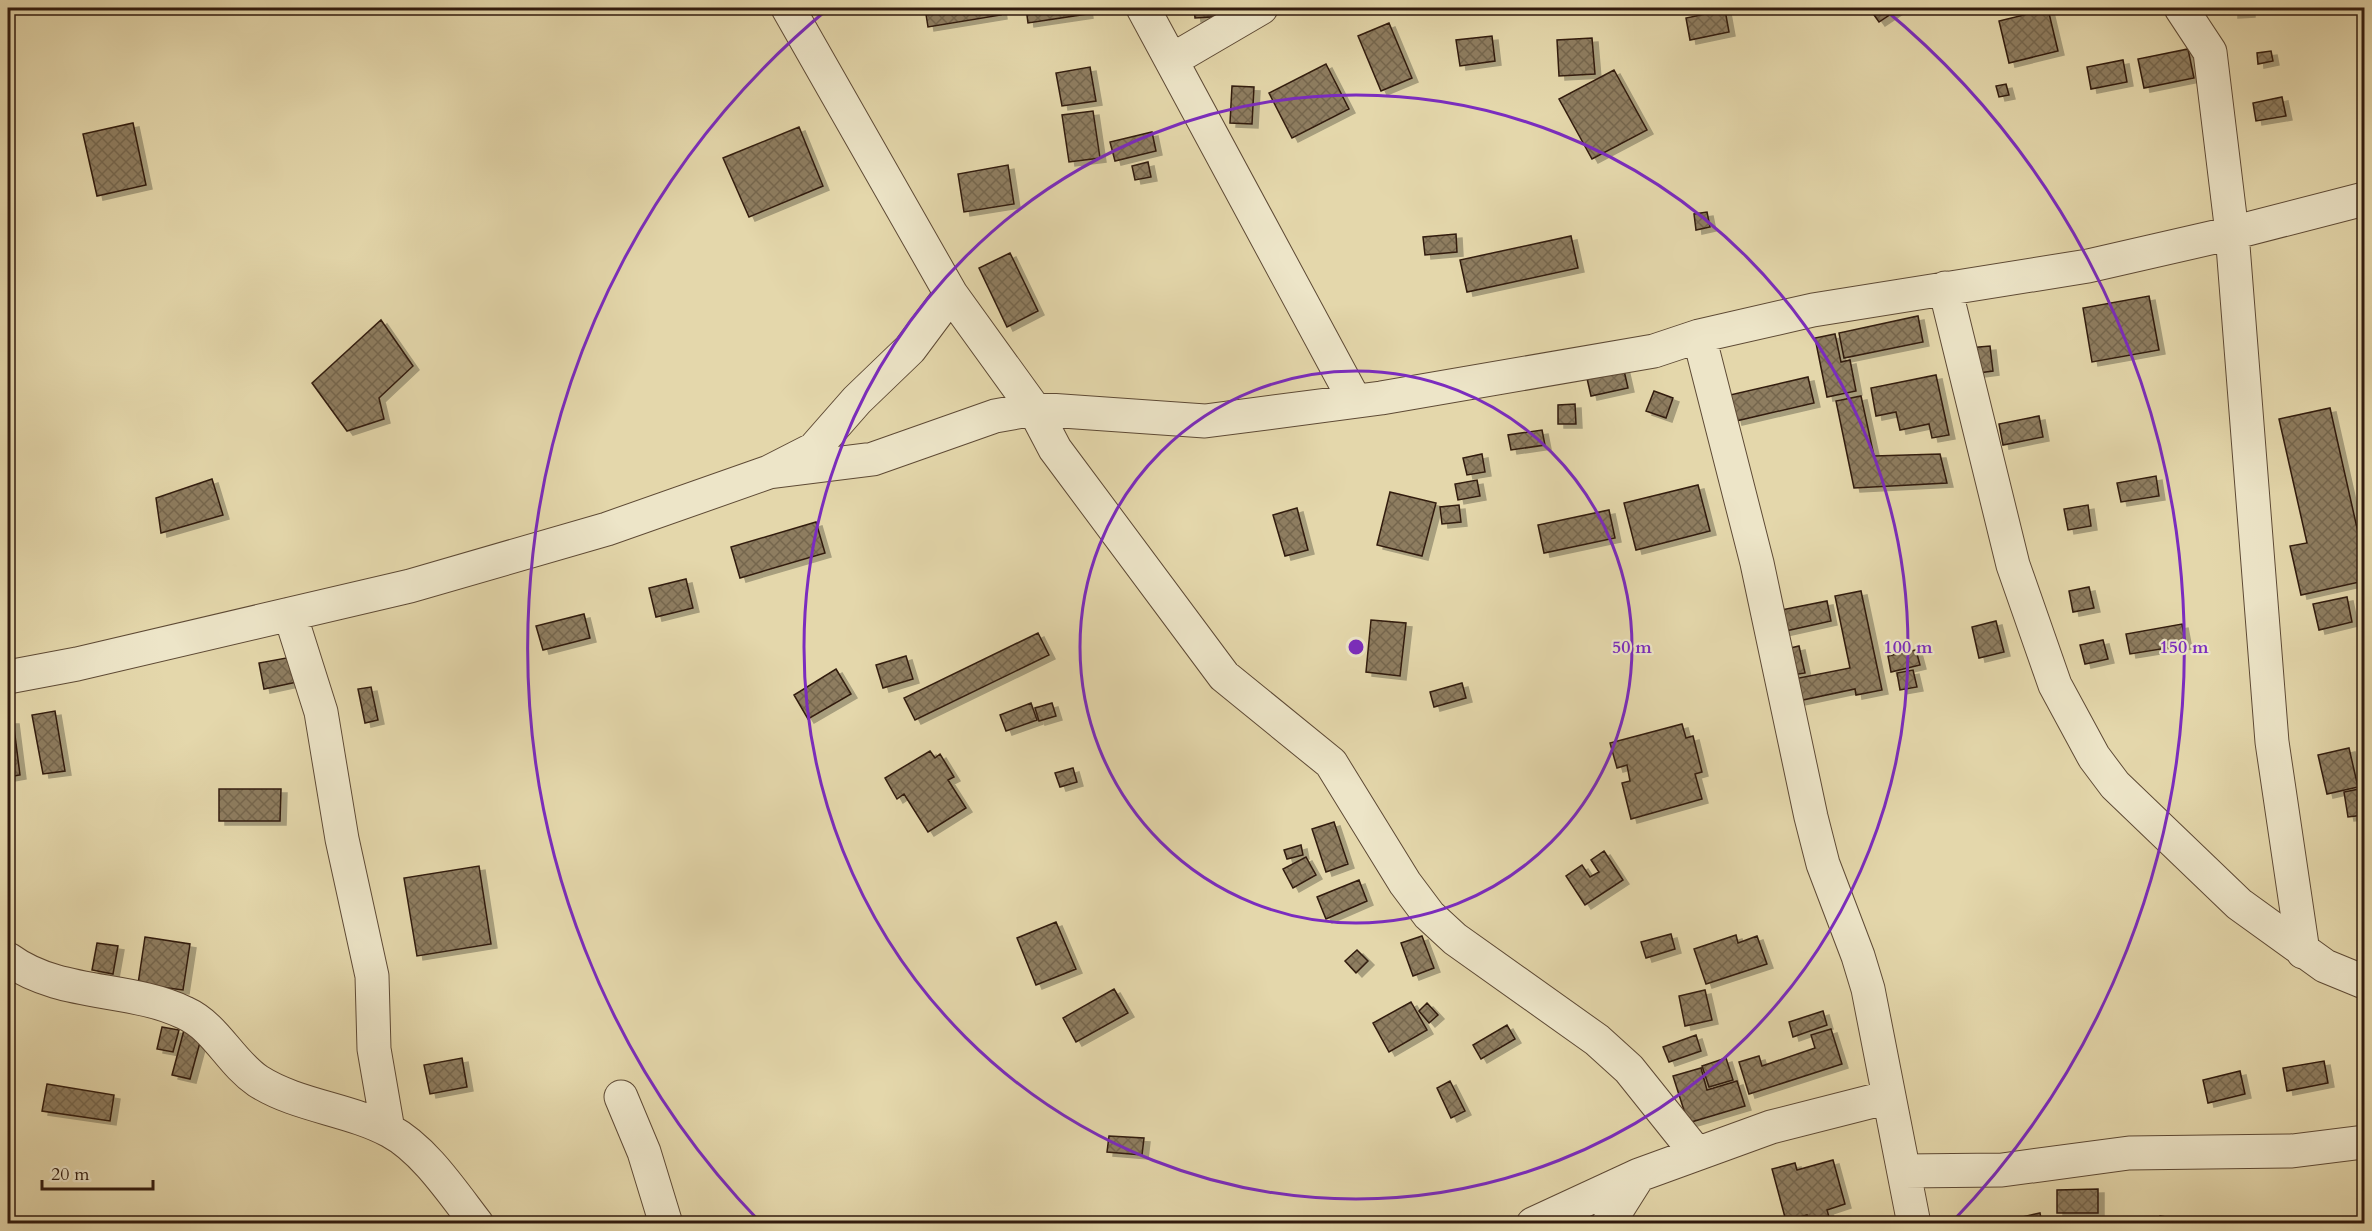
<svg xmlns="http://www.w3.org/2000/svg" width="2372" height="1231" viewBox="0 0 2372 1231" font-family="Cardo,serif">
<defs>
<pattern id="building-cross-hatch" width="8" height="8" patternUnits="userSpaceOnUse" patternTransform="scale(1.5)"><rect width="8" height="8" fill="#8e7d60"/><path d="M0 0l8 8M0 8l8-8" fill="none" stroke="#75664e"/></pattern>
<filter id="shadow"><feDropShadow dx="6" dy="4" stdDeviation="0" flood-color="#0004"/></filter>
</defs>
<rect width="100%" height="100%" fill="#e4d7ab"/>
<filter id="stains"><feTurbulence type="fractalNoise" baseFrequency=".00333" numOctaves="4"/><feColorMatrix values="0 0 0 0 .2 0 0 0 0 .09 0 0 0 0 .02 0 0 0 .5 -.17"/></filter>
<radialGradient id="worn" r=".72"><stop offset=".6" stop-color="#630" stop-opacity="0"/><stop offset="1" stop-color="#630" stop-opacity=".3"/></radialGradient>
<path fill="url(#building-cross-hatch)" stroke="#311b0e" stroke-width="1.5" filter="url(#shadow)" d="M 925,8 L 1000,8 L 1001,15 L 928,27 Z
M 1026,8 L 1086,8 L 1087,14 L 1028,23 Z
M 1194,8 L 1226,8 L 1227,16 L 1195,18 Z
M 1869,8 L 1900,8 L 1879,22 Z
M 2232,8 L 2249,8 L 2249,13 L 2232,14 Z
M 2048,9 L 2058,51 L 2009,63 L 1999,21 Z
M 1725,10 L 1729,32 L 1690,40 L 1686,18 Z
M 1389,23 L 1412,78 L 1381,91 L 1358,36 Z
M 1492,36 L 1495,61 L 1460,66 L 1456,40 Z
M 1592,38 L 1595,74 L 1559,76 L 1557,40 Z
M 2188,49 L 2194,78 L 2144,88 L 2138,59 Z
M 2271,51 L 2273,61 L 2258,64 L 2257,53 Z
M 2123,60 L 2127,82 L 2091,89 L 2087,67 Z
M 1326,64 L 1349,109 L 1292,138 L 1269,93 Z
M 1090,67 L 1096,101 L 1062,106 L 1056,73 Z
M 1614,70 L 1647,130 L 1592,159 L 1559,99 Z
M 2006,84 L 2009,95 L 1999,97 L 1996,86 Z
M 1232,86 L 1254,87 L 1252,124 L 1230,123 Z
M 2282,97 L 2286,116 L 2256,121 L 2253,103 Z
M 1093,111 L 1100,158 L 1069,162 L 1062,115 Z
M 133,123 L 146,185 L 97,196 L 83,134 Z
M 799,127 L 823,186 L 749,217 L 723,158 Z
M 1152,132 L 1156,151 L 1115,161 L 1110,142 Z
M 1148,162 L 1151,177 L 1135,180 L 1132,166 Z
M 1008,165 L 1014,204 L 964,212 L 958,174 Z
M 1707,212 L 1710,227 L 1696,230 L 1694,214 Z
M 1456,234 L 1457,252 L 1425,255 L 1423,237 Z
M 1571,236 L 1578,268 L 1467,292 L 1460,260 Z
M 1010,253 L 1038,311 L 1007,327 L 979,268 Z
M 2149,296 L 2159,350 L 2092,362 L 2083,308 Z
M 1918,316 L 1923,342 L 1844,358 L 1839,333 Z
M 381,320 L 413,366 L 379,398 L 384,419 L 347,431 L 312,383 Z
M 1835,334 L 1841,362 L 1850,360 L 1856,391 L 1827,397 L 1815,338 Z
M 1990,346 L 1993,371 L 1971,374 L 1968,348 Z
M 1623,366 L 1628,388 L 1591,396 L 1586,374 Z
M 1936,375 L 1949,435 L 1932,438 L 1929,424 L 1900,430 L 1896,412 L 1876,416 L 1871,388 Z
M 1808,377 L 1814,403 L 1736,421 L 1730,395 Z
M 1654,391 L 1673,398 L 1666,418 L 1646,411 Z
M 1861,396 L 1874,456 L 1940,454 L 1947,483 L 1854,488 L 1836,401 Z
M 1575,404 L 1576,424 L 1558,424 L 1558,405 Z
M 2330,408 L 2364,559 L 2364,581 L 2301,595 L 2290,546 L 2307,543 L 2279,419 Z
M 2039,416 L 2043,437 L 2003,445 L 1999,424 Z
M 1542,430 L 1545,445 L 1511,450 L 1508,435 Z
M 1482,454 L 1485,472 L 1467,475 L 1463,458 Z
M 2156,476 L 2159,496 L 2121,502 L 2117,483 Z
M 212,479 L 223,515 L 161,533 L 156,498 Z
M 1477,480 L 1480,496 L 1458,500 L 1455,484 Z
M 1698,485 L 1710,531 L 1636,550 L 1624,503 Z
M 1390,492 L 1436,503 L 1422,556 L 1377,545 Z
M 1459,505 L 1461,522 L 1442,524 L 1440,507 Z
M 2088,505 L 2091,526 L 2068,530 L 2064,509 Z
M 1297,508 L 1308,550 L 1285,556 L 1273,515 Z
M 1609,510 L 1615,538 L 1544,553 L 1538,525 Z
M 816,522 L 825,553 L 740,578 L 731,547 Z
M 686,579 L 693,608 L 656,617 L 649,588 Z
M 2089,587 L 2094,608 L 2073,612 L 2069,591 Z
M 1861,591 L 1882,690 L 1856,695 L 1855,689 L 1798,701 L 1794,679 L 1850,668 L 1835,596 Z
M 2347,597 L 2352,622 L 2319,630 L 2313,604 Z
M 1827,601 L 1831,621 L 1781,632 L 1776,611 Z
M 584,614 L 590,638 L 543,650 L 536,626 Z
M 1371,620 L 1406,623 L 1400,676 L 1366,672 Z
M 1996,621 L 2004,652 L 1979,658 L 1972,627 Z
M 2182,624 L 2186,645 L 2130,654 L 2126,634 Z
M 1038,633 L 1049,655 L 915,720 L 904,698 Z
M 2103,640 L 2108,659 L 2085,664 L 2080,645 Z
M 1799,646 L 1805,673 L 1787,676 L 1782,650 Z
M 1916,650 L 1920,665 L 1891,672 L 1888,656 Z
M 297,656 L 302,681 L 264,689 L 259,663 Z
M 906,656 L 913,679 L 883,688 L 876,665 Z
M 836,669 L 851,694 L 808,719 L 794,695 Z
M 1913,670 L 1917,687 L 1900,690 L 1897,673 Z
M 1462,683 L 1466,698 L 1434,707 L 1430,692 Z
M 371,687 L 378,720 L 365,723 L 358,689 Z
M 1031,703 L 1037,720 L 1006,731 L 1000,715 Z
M 1052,703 L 1056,716 L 1039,721 L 1035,708 Z
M 55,711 L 65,771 L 43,774 L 32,715 Z
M 8,720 L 13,720 L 20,775 L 8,777 Z
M 1682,724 L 1686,738 L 1693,736 L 1702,772 L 1695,774 L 1702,799 L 1631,819 L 1622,783 L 1630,781 L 1627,765 L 1617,768 L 1610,743 Z
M 2349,748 L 2358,787 L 2327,794 L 2318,755 Z
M 930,751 L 935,758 L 940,754 L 954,777 L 948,780 L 966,808 L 928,832 L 904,794 L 897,799 L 885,778 Z
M 1073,768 L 1077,782 L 1060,787 L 1055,773 Z
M 2364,788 L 2364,815 L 2348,817 L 2344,792 Z
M 219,789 L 281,789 L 280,821 L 219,821 Z
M 1334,822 L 1348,864 L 1326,872 L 1312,829 Z
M 1301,845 L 1303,855 L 1287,859 L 1284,850 Z
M 1604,851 L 1623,880 L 1585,905 L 1566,876 L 1582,865 L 1590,877 L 1599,872 L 1591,860 Z
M 1306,857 L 1316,875 L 1293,888 L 1283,869 Z
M 479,866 L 491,944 L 417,956 L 404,878 Z
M 1359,880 L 1367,901 L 1326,919 L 1317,897 Z
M 1056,922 L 1076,969 L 1036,985 L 1017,938 Z
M 1671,934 L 1675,949 L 1646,958 L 1641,942 Z
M 1736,935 L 1738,943 L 1757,936 L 1767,964 L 1706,984 L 1694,949 Z
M 1422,936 L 1434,968 L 1413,976 L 1401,943 Z
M 145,937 L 190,944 L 183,990 L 138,984 Z
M 97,943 L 118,946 L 113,974 L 92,970 Z
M 1357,950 L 1368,961 L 1356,973 L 1345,961 Z
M 1114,989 L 1128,1013 L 1076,1042 L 1063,1018 Z
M 1705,990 L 1712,1020 L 1685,1026 L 1679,996 Z
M 1411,1002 L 1427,1030 L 1389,1052 L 1373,1023 Z
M 1427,1003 L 1438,1015 L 1429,1023 L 1419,1011 Z
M 1823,1011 L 1827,1025 L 1793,1037 L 1789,1022 Z
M 1507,1025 L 1515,1039 L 1481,1059 L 1473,1045 Z
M 162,1027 L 179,1030 L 173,1052 L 157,1049 Z
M 1831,1029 L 1842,1064 L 1749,1094 L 1739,1062 L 1759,1056 L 1762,1066 L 1815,1048 L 1811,1035 Z
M 184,1030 L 202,1035 L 190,1079 L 172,1075 Z
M 1696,1035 L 1701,1051 L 1669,1062 L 1663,1047 Z
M 462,1058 L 467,1087 L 430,1094 L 424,1065 Z
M 1726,1058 L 1733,1080 L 1709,1087 L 1702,1066 Z
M 2324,1061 L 2328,1083 L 2287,1091 L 2283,1068 Z
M 1701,1068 L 1707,1090 L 1737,1081 L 1745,1106 L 1688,1123 L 1673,1076 Z
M 2240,1071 L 2245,1094 L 2208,1103 L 2203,1080 Z
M 1450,1081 L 1465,1111 L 1451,1118 L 1437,1088 Z
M 47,1084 L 114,1095 L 110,1121 L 42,1111 Z
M 1109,1136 L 1144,1138 L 1142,1155 L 1107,1152 Z
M 1833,1160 L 1845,1204 L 1827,1210 L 1829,1217 L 1809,1222 L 1807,1215 L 1786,1221 L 1772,1169 L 1795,1163 L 1797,1170 Z
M 2098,1189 L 2098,1213 L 2057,1213 L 2057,1190 Z
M 2040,1213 L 2042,1224 L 2024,1224 L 2022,1217 Z
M 2160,1216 L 2209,1224 L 2159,1224 Z"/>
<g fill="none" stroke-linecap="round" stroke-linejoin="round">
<defs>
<path id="minor" d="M 788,8 L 951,294 L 1034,409 L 1205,421 L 1381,398 L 1654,351 L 1699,336 L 1813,310 L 2088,266 L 2232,233 L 2364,199
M 1143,8 L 1355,401
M 2181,8 L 2210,52 L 2232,233 L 2272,742 L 2303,952
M 1172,60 L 1261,8
M 1945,288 L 2013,565 L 2055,685 L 2094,757 L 2115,785 L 2239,904 L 2325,966 L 2364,982
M 1699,336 L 1757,563 L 1811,817 L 1823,864 L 1858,956 L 1868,989 L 1914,1224
M 769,472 L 873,459 L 995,416 L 1034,409 L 1055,449 L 1224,676 L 1331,763 L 1405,883 L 1429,915 L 1455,939 L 1597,1040 L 1629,1069 L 1697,1154
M 290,614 L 321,712 L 342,839 L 372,976 L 374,1049 L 388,1130
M 8,677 L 77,664 L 410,586 L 607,529 L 769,472 L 814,449 L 857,400 L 910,349 L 951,294
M 8,959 C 60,997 129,986 185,1013 C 216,1027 230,1062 258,1081 C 297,1106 349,1109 390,1131 C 424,1149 453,1193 477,1224
M 621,1097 L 644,1152 L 666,1224
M 1904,1171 L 2002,1170 L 2129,1153 L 2292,1151 L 2364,1142
M 1533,1224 L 1639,1175 L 1771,1127 L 1889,1097
M 1608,1224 L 1639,1175"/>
</defs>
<use href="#minor" stroke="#5e4a35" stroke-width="35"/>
<use href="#minor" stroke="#ede5c8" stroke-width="33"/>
</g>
<g fill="none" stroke="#7b2cbf" stroke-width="3">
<circle cx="1356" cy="647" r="276"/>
<circle cx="1356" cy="647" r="552"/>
<path d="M760 1222A828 828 0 0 1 829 8M1883 8A828 828 0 0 1 1952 1222"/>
</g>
<circle cx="1356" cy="647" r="9" fill="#7b2cbf" stroke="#ede5c8" stroke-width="3"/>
<g font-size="18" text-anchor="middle" font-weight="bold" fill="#7b2cbf" stroke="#ede5c8" stroke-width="4.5" stroke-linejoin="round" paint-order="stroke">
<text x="1632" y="653">50 m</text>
<text x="1908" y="653">100 m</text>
<text x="2184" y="653">150 m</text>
</g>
<rect width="2372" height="1231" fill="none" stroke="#e4d7ab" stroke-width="30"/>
<rect x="9" y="9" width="2354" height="1213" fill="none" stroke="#311b0e" stroke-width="3"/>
<rect x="15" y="15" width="2342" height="1201" fill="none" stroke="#311b0e" stroke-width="1.5"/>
<path d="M42 1180v9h111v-9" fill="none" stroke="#311b0e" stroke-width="3"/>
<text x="51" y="1180" font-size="18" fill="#311b0e" stroke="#ede5c8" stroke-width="4.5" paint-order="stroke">20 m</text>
<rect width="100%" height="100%" filter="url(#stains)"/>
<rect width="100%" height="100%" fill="url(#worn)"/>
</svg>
